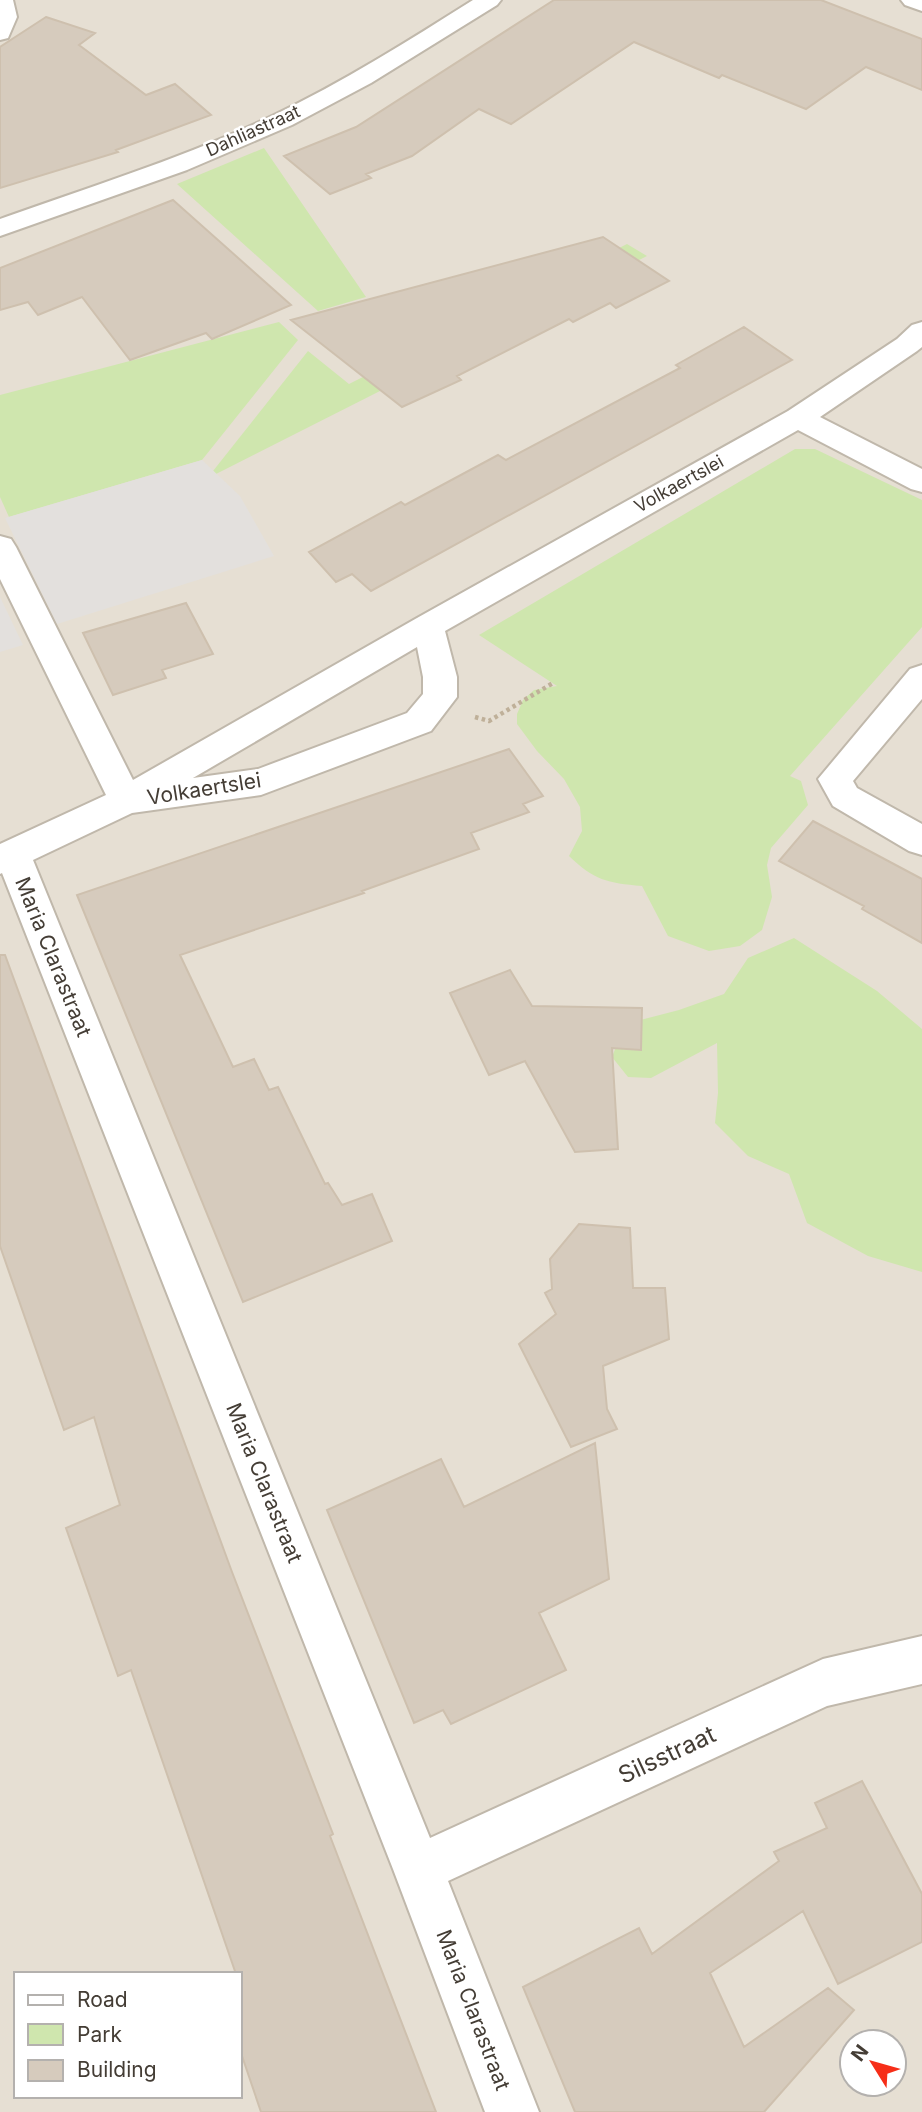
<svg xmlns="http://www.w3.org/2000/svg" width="922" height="2112" viewBox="0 0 922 2112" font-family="Inter,sans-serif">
<rect width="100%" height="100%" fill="#f2ede5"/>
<path fill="#e6dfd3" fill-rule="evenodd" d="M 0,0 L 922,0 L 922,2112 L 0,2112 ZM 16,1974 L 240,1974 L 240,2096 L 16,2096 ZM 852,2042 L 894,2042 L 894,2084 L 852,2084 Z"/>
<path fill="#cfe6ae" d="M 264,148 L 366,297 L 318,311 L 177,184 Z
M 627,244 L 647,256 L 216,474 L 213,471 L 308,351 L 349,384 Z
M 279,322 L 298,340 L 202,460 L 9,517 L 0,497 L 0,395 Z
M 795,449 L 815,449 L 922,500 L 922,627 L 790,776 L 801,781 L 808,805 L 771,848 L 767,865 L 772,897 L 762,930 L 740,946 L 709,951 L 668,936 L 642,886 C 607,883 594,880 569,856 L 582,831 L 580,807 L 564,779 L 537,751 L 517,724 L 517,714 L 523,700 L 534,690 L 557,686 L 479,635 Z
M 794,938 L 877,991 L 922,1029 L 922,1272 L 868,1256 L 807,1223 L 789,1174 L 748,1156 L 715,1123 L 718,1093 L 717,1043 L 651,1078 L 628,1077 L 612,1057 L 625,1024 L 679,1010 L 724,994 L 748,958 Z"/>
<path fill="#e3e0dd" d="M 202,460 L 240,496 L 274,556 L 57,624 L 5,518 Z
M 0,597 L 23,645 L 0,652 Z"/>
<path fill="#d6cbbd" stroke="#cec0ae" stroke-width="2" d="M 554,0 L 821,0 L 922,39 L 922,90 L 866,67 L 806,109 L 722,75 L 719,78 L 634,42 L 511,124 L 479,109 L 412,156 L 366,174 L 371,178 L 330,194 L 284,156 L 356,127 Z
M 46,17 L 95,33 L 79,45 L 146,95 L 175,84 L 211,115 L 116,150 L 118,152 L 0,188 L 0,47 Z
M 173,200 L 291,305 L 212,339 L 206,333 L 130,360 L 82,297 L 38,315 L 28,302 L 0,310 L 0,268 Z
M 603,237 L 669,281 L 616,308 L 610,303 L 573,322 L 569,319 L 457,376 L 461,380 L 402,407 L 291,320 Z
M 744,327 L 792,360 L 371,591 L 352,574 L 336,582 L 309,552 L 401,502 L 405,505 L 498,455 L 506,460 L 680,368 L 676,365 Z
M 186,603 L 213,654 L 162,670 L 166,678 L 113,695 L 83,633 Z
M 509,749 L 543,796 L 523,804 L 529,812 L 471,833 L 479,849 L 362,891 L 364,893 L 180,955 L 233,1067 L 254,1059 L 269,1090 L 278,1087 L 325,1184 L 328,1183 L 342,1205 L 372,1194 L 392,1241 L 243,1302 L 77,895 Z
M 813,821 L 922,879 L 922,943 L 862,909 L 864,906 L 779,861 Z
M 0,955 L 5,955 L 232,1572 L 333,1834 L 330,1836 L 436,2112 L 261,2112 L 240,2050 L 240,1974 L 236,1974 L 131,1670 L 118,1676 L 66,1528 L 120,1505 L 94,1417 L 64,1430 L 0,1246 Z
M 510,970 L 532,1006 L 642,1008 L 641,1050 L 612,1048 L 618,1149 L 575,1152 L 525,1061 L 489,1075 L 450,993 Z
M 579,1224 L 630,1228 L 633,1288 L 665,1288 L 669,1339 L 603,1366 L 607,1409 L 617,1429 L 571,1447 L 519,1344 L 556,1314 L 545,1293 L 552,1289 L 550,1259 Z
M 595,1443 L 609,1579 L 539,1613 L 566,1670 L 451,1724 L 443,1710 L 414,1723 L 327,1510 L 441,1459 L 464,1507 Z
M 862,1781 L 922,1894 L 922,1942 L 838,1984 L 803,1911 L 710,1973 L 744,2047 L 828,1988 L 854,2010 L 764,2112 L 575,2112 L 523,1987 L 639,1928 L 652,1954 L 779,1861 L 774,1852 L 827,1828 L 815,1803 Z"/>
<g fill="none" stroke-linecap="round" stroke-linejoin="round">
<defs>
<path id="minor" d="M 0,0 L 13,0 L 17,17 L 8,38 L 0,40 Z
M 473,0 L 501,0 L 497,5 L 371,83 L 292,125 L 187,170 L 0,236 L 0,219 C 92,186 186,157 274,115 C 343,82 408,41 473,0 Z
M 901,0 L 922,0 L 922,11 L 905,5 Z
M 922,322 L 922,347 L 917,351 L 820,417 L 922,469 L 922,492 L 911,489 L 798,430 L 445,631 L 457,677 L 457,697 L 431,731 L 261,795 L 132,813 L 33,860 L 430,1838 L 823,1659 L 922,1636 L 922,1684 L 827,1706 L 448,1881 L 539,2112 L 485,2112 L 393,1869 L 2,873 L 0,874 L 0,844 L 106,795 L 0,579 L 0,536 L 11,539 L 16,547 L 133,780 L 417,618 L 788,411 L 897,339 L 912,325 ZM 417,647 L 423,677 L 423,694 L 407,713 L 258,769 L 193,778 Z
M 922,665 L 922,699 L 853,781 L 857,788 L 922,824 L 922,855 L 909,851 L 833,806 L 818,779 L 910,669 Z"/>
</defs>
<use href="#minor" stroke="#c0b8ab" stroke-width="4"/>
<path stroke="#bfb099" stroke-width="4.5" stroke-dasharray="3.5 3.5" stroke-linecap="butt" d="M 475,717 L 489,721 L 553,683"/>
<use href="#minor" fill="#fff" fill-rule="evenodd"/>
</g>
<g text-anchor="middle" stroke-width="5" stroke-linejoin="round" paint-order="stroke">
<g font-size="18" fill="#443d35" stroke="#fff">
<text transform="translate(253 131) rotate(-24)" y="6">Dahliastraat</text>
<text transform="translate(679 484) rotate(-29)" y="6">Volkaertslei</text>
</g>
<g font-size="21" fill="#443d35" stroke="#fff">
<text transform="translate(204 789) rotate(-9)" y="7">Volkaertslei</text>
<text transform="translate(53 957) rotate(68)" y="7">Maria Clarastraat</text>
<text transform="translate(264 1483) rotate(68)" y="7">Maria Clarastraat</text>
<text transform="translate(473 2010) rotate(69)" y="7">Maria Clarastraat</text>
</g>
<g font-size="24" fill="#443d35" stroke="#fff">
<text transform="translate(667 1755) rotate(-25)" y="8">Silsstraat</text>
</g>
</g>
<rect x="14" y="1972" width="228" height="126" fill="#ffffff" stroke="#b4b1ae" stroke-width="2"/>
<rect x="28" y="1995" width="35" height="10" fill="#ffffff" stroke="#b4b1ae" stroke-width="2"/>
<text x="77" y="2007" font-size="21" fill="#443d35">Road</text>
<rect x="28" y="2024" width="35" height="21" fill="#cfe6ae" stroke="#b4b1ae" stroke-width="2"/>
<text x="77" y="2042" font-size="21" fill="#443d35">Park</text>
<rect x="28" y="2060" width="35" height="21" fill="#d6cbbd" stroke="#b4b1ae" stroke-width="2"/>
<text x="77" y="2077" font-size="21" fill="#443d35">Building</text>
<g transform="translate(873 2063) rotate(307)"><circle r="33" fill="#ffffff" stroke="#b4b1ae" stroke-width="2"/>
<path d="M0-5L12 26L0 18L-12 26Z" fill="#f62e18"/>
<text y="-10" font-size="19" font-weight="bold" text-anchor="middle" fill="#443d35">N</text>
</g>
</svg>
